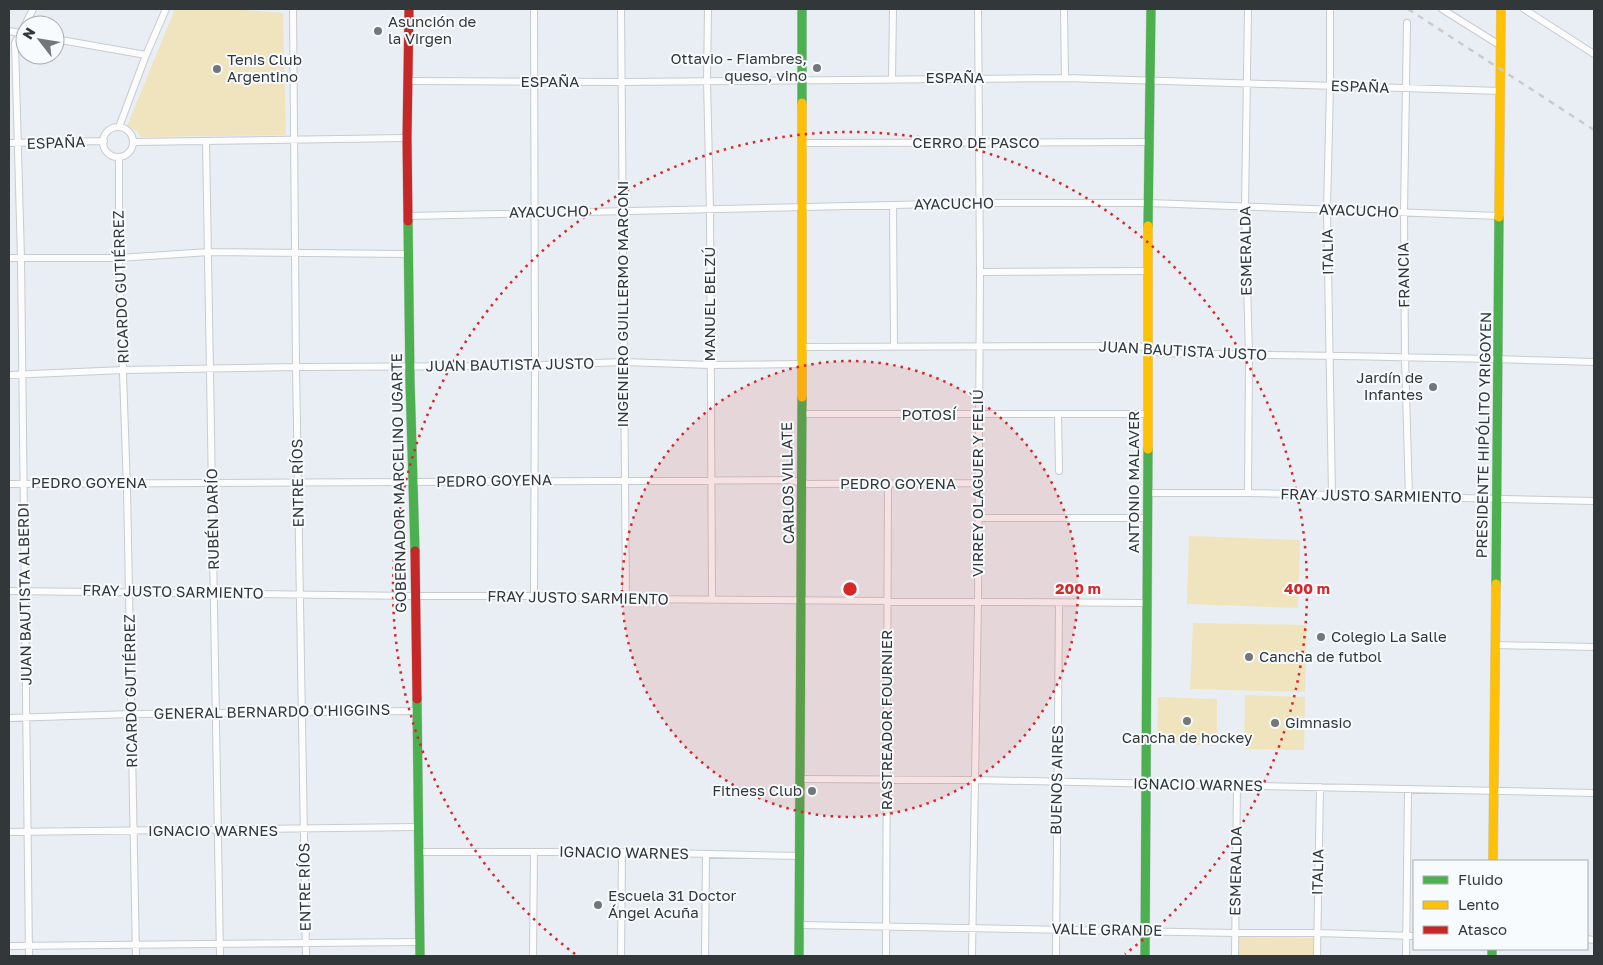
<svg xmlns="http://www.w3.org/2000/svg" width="1603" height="965" viewBox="0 0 1603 965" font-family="'Golos Text',sans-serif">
<rect width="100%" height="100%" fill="#e8eef3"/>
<path fill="#efe4bd" d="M 175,9 L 230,9 L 283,13 L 286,135 L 141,137 L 137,131 L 127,126 Z
M 1189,536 L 1300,540 L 1298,608 L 1187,604 Z
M 1193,623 L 1307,625 L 1305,692 L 1190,689 Z
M 1245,695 L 1305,697 L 1304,750 L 1244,749 Z
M 1158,697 L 1217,699 L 1217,746 L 1157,743 Z
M 1239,937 L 1315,938 L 1314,956 L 1239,956 Z"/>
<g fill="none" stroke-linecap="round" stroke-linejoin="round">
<defs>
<path id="street" d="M 293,9 L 296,367 L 306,956
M 534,9 L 535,365 L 534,596
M 621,9 L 626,599
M 708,9 L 707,81 L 710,209 L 712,600
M 1064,9 L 1065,78
M 1248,9 L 1245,207 L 1249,355 L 1248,493
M 1330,9 L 1330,86 L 1327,210 L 1332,495
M 1442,9 L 1501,46
M 1524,9 L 1594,54
M 1407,23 L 1404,212 L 1405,358 L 1409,497
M 25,25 L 15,43 L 21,258 L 29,956
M 25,25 L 33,9
M 9,31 L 25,34
M 55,39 L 146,55
M 892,79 L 893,9
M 408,81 L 622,82 L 1065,78 L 1501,91
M 119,127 L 146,55 L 166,9
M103 142a15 15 0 1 1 30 0a15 15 0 1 1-30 0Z
M 206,141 L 220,956
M 133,142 L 407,138
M 9,143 L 104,141
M 802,143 L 1150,142
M 119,157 L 119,258 L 127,489 L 136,956
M 893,205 L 894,346
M 409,216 L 980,203 L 1149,203 L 1499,216
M 9,258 L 119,258 L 209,252 L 409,254
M 980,272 L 1148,271
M 802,347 L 1139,346 L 1156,352 L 1161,353 C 1305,356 1450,357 1594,362
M 9,375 L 124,370 L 296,367 L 513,366 L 624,362 L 710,365 L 801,364
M 801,414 L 1148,414
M 1058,415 L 1059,471
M 9,484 L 790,480 L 808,484 L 978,483
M 1148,493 L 1248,493 L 1594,501
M 978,518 L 1148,518
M 9,591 L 414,596 L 534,596 L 626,599 L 1147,603
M 1495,645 L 1594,647
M 9,718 L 132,714 L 416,711
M 801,779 L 975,780 L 1594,793
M 9,832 L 418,827
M 418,852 L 622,852 L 800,856
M 800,925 L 1236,933 L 1318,933 L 1414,936
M 1587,939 L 1594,940
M 9,946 L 420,942
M 533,956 L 534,852
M 621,956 L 622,852
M 705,956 L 706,854
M 886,956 L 888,483
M 972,956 L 978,602 L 980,272 L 978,9
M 1056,956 L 1059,603
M 1235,956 L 1237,786
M 1317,956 L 1320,787
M 1406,956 L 1408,789"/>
<path id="fast" d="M 802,103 L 802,9
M 408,221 L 410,381 L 415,551
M 1148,226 L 1151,9
M 1496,584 L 1499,217
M 417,699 L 420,956
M 1492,949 L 1492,956
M 799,956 L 802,397
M 1145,956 L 1148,449"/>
<path id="slow" d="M 1499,217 L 1501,9
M 802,397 L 802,103
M 1148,449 L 1148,226
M 1493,861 L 1496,584"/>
<path id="jam" d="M 408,221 L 407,138 L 409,9
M 415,551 L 417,699"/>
</defs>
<use href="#street" stroke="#c7ccd0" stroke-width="8"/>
<use href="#fast" stroke="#c7ccd0" stroke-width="10"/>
<use href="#slow" stroke="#c7ccd0" stroke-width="10"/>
<use href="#jam" stroke="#c7ccd0" stroke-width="10"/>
<use href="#street" stroke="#fcfcfd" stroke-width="6"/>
<use href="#fast" stroke="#4caf50" stroke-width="9"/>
<use href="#slow" stroke="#ffc107" stroke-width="9"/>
<use href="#jam" stroke="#c62828" stroke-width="9"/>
<path stroke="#c9cbcd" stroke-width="2.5" stroke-dasharray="6 6" stroke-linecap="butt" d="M 1408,9 L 1594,130"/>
</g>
<circle cx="850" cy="589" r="228" fill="#d62828" fill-opacity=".12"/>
<g fill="none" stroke="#d62828" stroke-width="2.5" stroke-dasharray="2.5 5">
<circle cx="850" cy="589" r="228"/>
<path d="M575 954A457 457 0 1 1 1125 954"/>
</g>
<g fill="#72777b" stroke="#f7fbfe" stroke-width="2">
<circle cx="378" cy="31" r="5"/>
<circle cx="817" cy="68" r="5"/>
<circle cx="217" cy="69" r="5"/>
<circle cx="1433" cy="387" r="5"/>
<circle cx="1321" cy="637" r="5"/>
<circle cx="1249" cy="657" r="5"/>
<circle cx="1187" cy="721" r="5"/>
<circle cx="1275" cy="723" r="5"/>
<circle cx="812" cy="791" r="5"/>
<circle cx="598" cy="905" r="5"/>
</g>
<g text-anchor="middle" stroke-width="4" stroke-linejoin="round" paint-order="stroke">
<g font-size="15" fill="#32373a" stroke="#f7fbfe" text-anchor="start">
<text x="388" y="27">Asunción de<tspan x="388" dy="17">la Virgen</tspan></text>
<text x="807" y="64" text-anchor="end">Ottavio - Fiambres,<tspan x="807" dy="17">queso, vino</tspan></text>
<text x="227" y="65">Tenis Club<tspan x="227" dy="17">Argentino</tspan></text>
<text x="1423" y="383" text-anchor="end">Jardín de<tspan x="1423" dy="17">Infantes</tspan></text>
<text x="1331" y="642">Colegio La Salle</text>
<text x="1259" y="662">Cancha de futbol</text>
<text x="1285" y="728">Gimnasio</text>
<text x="1187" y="743" text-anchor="middle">Cancha de hockey</text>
<text x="802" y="796" text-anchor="end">Fitness Club</text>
<text x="608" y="901">Escuela 31 Doctor<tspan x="608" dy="17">Ángel Acuña</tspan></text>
</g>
<g font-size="15" fill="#32373a" stroke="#f7fbfe">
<text x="955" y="83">ESPAÑA</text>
<text x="550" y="87">ESPAÑA</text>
<text transform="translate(1360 87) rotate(2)" y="5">ESPAÑA</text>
<text transform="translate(56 143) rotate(-2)" y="5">ESPAÑA</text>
<text x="976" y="148">CERRO DE PASCO</text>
<text transform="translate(954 204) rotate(-1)" y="5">AYACUCHO</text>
<text transform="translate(1359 211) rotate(2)" y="5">AYACUCHO</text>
<text transform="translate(549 212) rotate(-1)" y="5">AYACUCHO</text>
<text transform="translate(1246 251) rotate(-91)" y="5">ESMERALDA</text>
<text transform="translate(1328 252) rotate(-91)" y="5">ITALIA</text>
<text transform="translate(1404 275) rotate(-91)" y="5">FRANCIA</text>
<text transform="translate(121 287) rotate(-92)" y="5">RICARDO GUTIÉRREZ</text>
<text transform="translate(623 304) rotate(-90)" y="5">INGENIERO GUILLERMO MARCONI</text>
<text transform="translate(710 304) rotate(-90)" y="5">MANUEL BELZÚ</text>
<text transform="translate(1183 351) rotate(3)" y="5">JUAN BAUTISTA JUSTO</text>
<text transform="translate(510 365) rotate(-1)" y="5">JUAN BAUTISTA JUSTO</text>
<text x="929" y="420">POTOSÍ</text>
<text transform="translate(1484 435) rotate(-89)" y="5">PRESIDENTE HIPÓLITO YRIGOYEN</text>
<text transform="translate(494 481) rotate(-1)" y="5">PEDRO GOYENA</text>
<text transform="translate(1134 482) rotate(-90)" y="5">ANTONIO MALAVER</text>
<text x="89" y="488">PEDRO GOYENA</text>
<text transform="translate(298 483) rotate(-91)" y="5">ENTRE RÍOS</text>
<text transform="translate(399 483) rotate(-91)" y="5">GOBERNADOR MARCELINO UGARTE</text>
<text transform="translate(788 483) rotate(-91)" y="5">CARLOS VILLATE</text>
<text transform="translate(978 483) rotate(-90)" y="5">VIRREY OLAGUER Y FELIÚ</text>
<text x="898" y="489">PEDRO GOYENA</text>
<text transform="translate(1371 496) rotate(1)" y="5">FRAY JUSTO SARMIENTO</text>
<text transform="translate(213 519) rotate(-91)" y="5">RUBÉN DARÍO</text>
<text transform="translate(173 592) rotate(1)" y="5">FRAY JUSTO SARMIENTO</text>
<text transform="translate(25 594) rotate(-91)" y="5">JUAN BAUTISTA ALBERDI</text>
<text transform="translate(578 598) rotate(1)" y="5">FRAY JUSTO SARMIENTO</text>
<text transform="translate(131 691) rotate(-91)" y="5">RICARDO GUTIÉRREZ</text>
<text transform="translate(272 712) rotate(-1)" y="5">GENERAL BERNARDO O'HIGGINS</text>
<text transform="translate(887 720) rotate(-90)" y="5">RASTREADOR FOURNIER</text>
<text transform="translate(1057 780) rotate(-89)" y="5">BUENOS AIRES</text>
<text transform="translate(1198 785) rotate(1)" y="5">IGNACIO WARNES</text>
<text x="213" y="836">IGNACIO WARNES</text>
<text transform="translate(624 853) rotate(1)" y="5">IGNACIO WARNES</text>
<text transform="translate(1236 871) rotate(-89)" y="5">ESMERALDA</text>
<text transform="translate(1318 872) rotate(-89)" y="5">ITALIA</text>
<text transform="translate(305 887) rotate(-91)" y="5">ENTRE RÍOS</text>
<text transform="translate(1107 930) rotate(1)" y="5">VALLE GRANDE</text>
</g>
</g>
<circle cx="850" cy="589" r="8" fill="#d62828" stroke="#f7fbfe" stroke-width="2.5"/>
<g font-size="15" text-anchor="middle" font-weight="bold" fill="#d62828" stroke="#f7fbfe" stroke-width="4" stroke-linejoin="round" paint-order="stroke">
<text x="1078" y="594">200 m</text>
<text x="1307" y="594">400 m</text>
</g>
<rect width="1603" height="965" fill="none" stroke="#32373a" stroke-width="20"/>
<rect x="1413" y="860" width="175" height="90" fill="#f7fbfe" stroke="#a8adb0"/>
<rect x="1423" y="876" width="25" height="8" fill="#4caf50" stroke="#a8adb0"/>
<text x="1458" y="885" font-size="15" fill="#32373a">Fluido</text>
<rect x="1423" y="901" width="25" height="8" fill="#ffc107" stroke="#a8adb0"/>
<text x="1458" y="910" font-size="15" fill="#32373a">Lento</text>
<rect x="1423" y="926" width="25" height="8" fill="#c62828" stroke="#a8adb0"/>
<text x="1458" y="935" font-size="15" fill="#32373a">Atasco</text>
<g transform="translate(40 40) rotate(301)"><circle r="24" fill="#f7fbfe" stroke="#a8adb0"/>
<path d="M0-4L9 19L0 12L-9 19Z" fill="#72777b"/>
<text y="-8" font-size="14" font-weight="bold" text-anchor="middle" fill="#32373a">N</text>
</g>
</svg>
